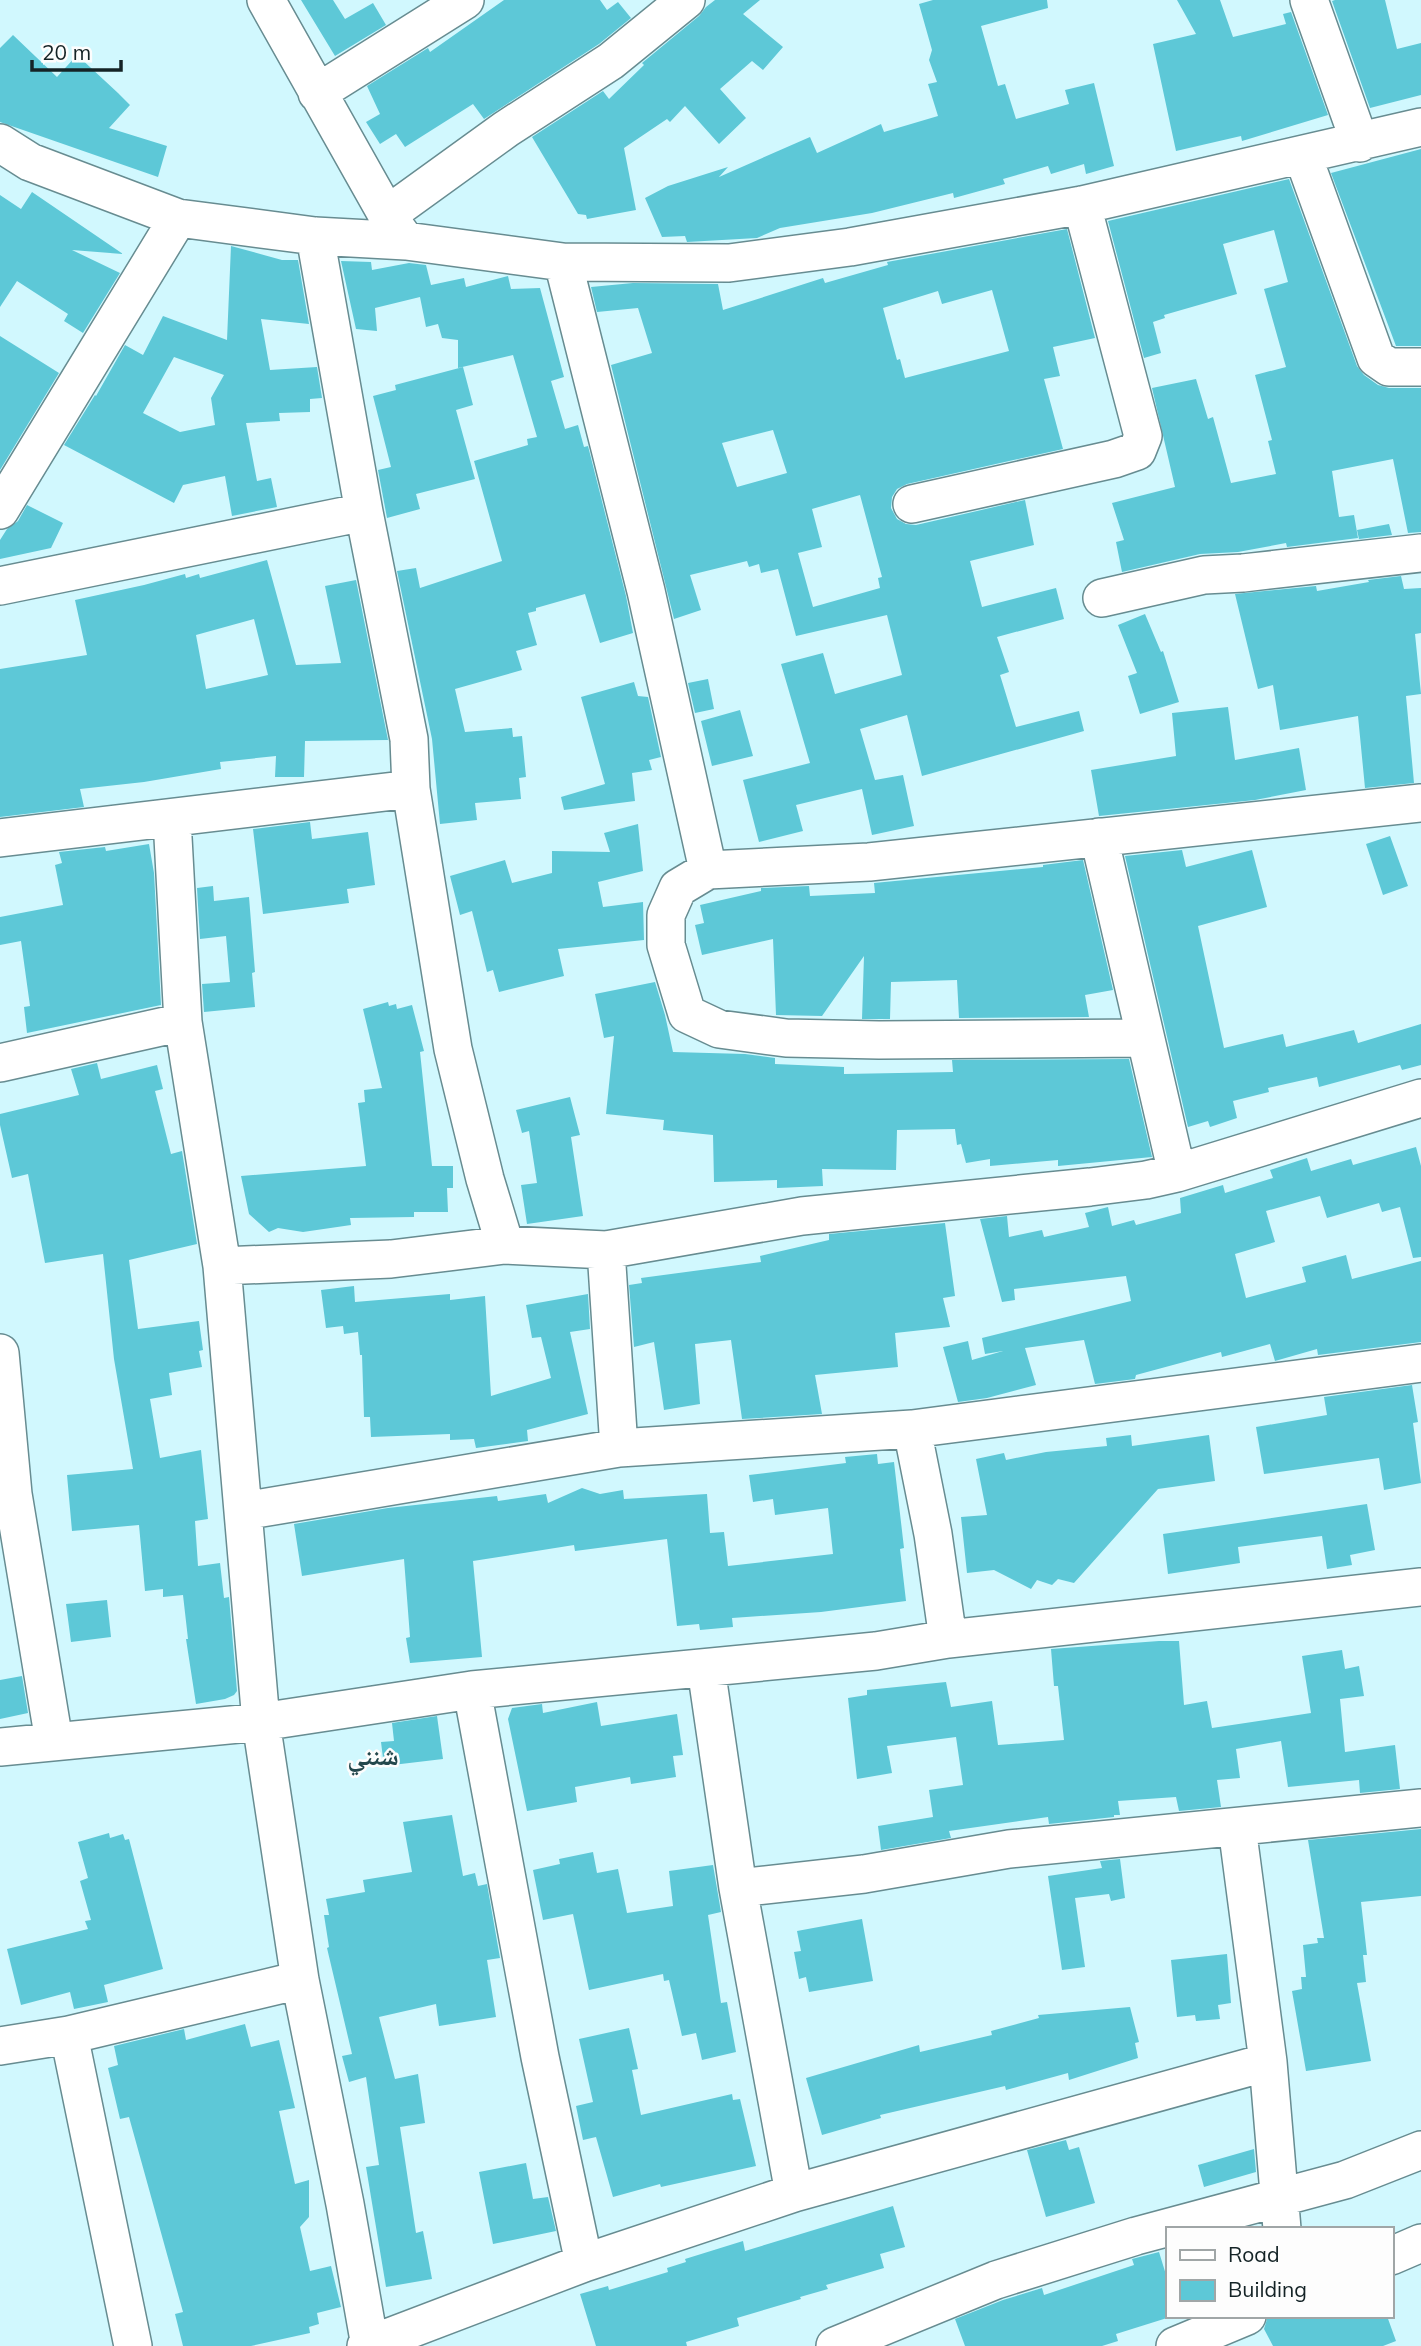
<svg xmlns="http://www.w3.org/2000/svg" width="1421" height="2346" viewBox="0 0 1421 2346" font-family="Mulish,'Noto Naskh Arabic',sans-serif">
<rect width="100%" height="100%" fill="#d1f8fe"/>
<path fill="#5dc8d7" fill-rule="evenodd" d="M 301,0 L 333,0 L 345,19 L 373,3 L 386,25 L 335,56 Z
M 504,0 L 600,0 L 607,10 L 618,2 L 631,18 L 599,44 L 484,119 L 473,104 L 405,147 L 396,134 L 380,144 L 366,122 L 380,114 L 367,86 L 428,48 L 430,52 Z
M 715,0 L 760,0 L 743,14 L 783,47 L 763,70 L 752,61 L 720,89 L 746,118 L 719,144 L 685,106 L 670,122 L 667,119 L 624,148 L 636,210 L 587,219 L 586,215 L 578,214 L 532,137 L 603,91 L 609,99 L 644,65 L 642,63 L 699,16 L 706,7 Z
M 933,0 L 1047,0 L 1048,8 L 981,26 L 998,86 L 1005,84 L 1016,119 L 1069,104 L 1065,90 L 1094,83 L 1114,166 L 1086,174 L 1084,164 L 1051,174 L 1048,166 L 1003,179 L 1005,184 L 954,198 L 953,193 L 872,213 L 780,228 L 757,238 L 687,242 L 685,236 L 662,237 L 645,198 L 668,186 L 728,167 L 719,177 L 810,137 L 817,153 L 881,124 L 884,132 L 938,116 L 928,84 L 937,82 L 929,60 L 932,50 L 919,4 Z
M 1177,0 L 1220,0 L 1233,37 L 1286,24 L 1283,14 L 1291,12 L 1328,115 L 1242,141 L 1241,136 L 1176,151 L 1153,44 L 1196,34 Z
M 1335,0 L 1385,0 L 1397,49 L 1421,43 L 1421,95 L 1370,108 L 1332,1 Z
M 13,35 L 57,77 L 77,55 L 118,93 L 130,105 L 109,128 L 167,146 L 158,177 L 0,122 L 0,48 Z
M 1421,149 L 1421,346 L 1396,346 L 1331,173 Z
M 1289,179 L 1357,366 L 1364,375 L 1378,385 L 1389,388 L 1421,388 L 1421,532 L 1408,533 L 1393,459 L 1332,471 L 1339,517 L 1354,515 L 1358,538 L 1287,547 L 1286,543 L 1238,552 L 1200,554 L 1122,572 L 1116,542 L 1124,540 L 1112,503 L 1175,487 L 1152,388 L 1196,379 L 1208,419 L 1213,417 L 1231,483 L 1276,474 L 1268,441 L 1272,440 L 1255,375 L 1286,367 L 1264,289 L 1288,282 L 1274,230 L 1223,244 L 1237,294 L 1164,315 L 1165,318 L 1153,322 L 1161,353 L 1144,358 L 1108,221 Z
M 32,192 L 123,254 L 72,250 L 120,273 L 83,333 L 64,321 L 68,314 L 17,281 L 0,307 L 0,195 L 21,209 Z
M 1067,229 L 1095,338 L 1053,347 L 1060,376 L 1044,379 L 1063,449 L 907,484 L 897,489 L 892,497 L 891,508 L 897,519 L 906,524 L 916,525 L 1025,500 L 1034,545 L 970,561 L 982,607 L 1056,588 L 1064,619 L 997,637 L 1009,672 L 1000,675 L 1016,727 L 1079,711 L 1084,731 L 922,776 L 907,715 L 860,729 L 875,780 L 903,775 L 914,826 L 872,835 L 862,789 L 796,805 L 803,831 L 759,842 L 743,780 L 810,763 L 781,664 L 823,653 L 835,694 L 902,675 L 887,615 L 796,636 L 778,569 L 761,573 L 759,564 L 749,567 L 747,561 L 690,575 L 701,610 L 674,619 L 611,365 L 652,353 L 638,308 L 597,312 L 591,287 L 633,283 L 718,284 L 723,310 L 823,278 L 825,283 L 888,265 L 887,262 ZM 992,290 L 1009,351 L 905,378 L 900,359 L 897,360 L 883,308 L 938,291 L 942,304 ZM 773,430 L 787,473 L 737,487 L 722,443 ZM 860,495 L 882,577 L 878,578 L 880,588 L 813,607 L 798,553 L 822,547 L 812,509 Z
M 231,246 L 282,260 L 298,260 L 309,324 L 261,319 L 270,370 L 317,367 L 322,398 L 310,399 L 310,412 L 279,413 L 280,421 L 246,423 L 257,481 L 271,478 L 277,507 L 232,516 L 225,476 L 183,485 L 174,503 L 64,445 L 95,395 L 96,396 L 125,345 L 143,355 L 163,316 L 227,340 ZM 174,357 L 224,375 L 211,398 L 215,425 L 180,432 L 143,413 Z
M 341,261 L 371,262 L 372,270 L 409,263 L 426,265 L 431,285 L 464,278 L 466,287 L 508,276 L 511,289 L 540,288 L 564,377 L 551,381 L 565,429 L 578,425 L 584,447 L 588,446 L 626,596 L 633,633 L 600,643 L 585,594 L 536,608 L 536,611 L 528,613 L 537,645 L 516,651 L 522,670 L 455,689 L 465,732 L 512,728 L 513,737 L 522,736 L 526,777 L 519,778 L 521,799 L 475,803 L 477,820 L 440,824 L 432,739 L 397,571 L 416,568 L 420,588 L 502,561 L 474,461 L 528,445 L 527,439 L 537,437 L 513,355 L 458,368 L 458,340 L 442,338 L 438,324 L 426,327 L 420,297 L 375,308 L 377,331 L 356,329 Z
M 0,336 L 59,373 L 0,470 Z
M 463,367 L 473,405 L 456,410 L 475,479 L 416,494 L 420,509 L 387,518 L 378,470 L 391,467 L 373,396 L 396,390 L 395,385 Z
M 27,505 L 63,523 L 51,548 L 0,559 L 0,540 L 7,529 L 18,521 Z
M 1389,524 L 1392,535 L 1359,539 L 1357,530 Z
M 267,560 L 296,665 L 341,663 L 325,586 L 356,580 L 388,740 L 305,741 L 304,777 L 275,777 L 276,756 L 220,762 L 221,769 L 144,782 L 80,789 L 84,807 L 0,817 L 0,669 L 87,655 L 75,600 L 144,585 L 185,574 L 186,578 L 199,574 L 200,578 ZM 254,619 L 268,675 L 206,689 L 196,635 Z
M 1401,576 L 1404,589 L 1421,588 L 1421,633 L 1415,634 L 1421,694 L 1406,696 L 1414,783 L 1365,788 L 1358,716 L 1280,730 L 1273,685 L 1258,689 L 1235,594 L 1316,586 L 1317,591 L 1369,582 L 1368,580 Z
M 1145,614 L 1161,652 L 1163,651 L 1179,702 L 1140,714 L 1128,676 L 1137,673 L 1118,625 Z
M 708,679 L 714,709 L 695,713 L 688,683 Z
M 634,682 L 638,696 L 648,697 L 661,757 L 649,760 L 652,770 L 632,773 L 635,801 L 564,810 L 561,797 L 605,784 L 581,697 Z
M 1228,707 L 1235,760 L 1299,748 L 1306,790 L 1255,800 L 1099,816 L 1091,770 L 1176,756 L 1172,713 Z
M 740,710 L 753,756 L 712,766 L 701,721 Z
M 310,822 L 312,839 L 368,832 L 375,885 L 347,889 L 349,903 L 263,914 L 253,829 Z
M 638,824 L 643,871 L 598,882 L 603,907 L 643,902 L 644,940 L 558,949 L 564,976 L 499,992 L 493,970 L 487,972 L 472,911 L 460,915 L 450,876 L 505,860 L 512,883 L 552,873 L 552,851 L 610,852 L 604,833 Z
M 1390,836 L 1408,886 L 1383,895 L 1366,844 Z
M 149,844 L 154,873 L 161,1005 L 27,1033 L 24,1007 L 30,1006 L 21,941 L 0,945 L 0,917 L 63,905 L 55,865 L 62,863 L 59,852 L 105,847 L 106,851 Z
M 1182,850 L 1186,867 L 1252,850 L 1267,907 L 1198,926 L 1224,1048 L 1283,1034 L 1286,1047 L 1354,1030 L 1358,1043 L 1421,1024 L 1421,1065 L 1402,1070 L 1400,1065 L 1319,1087 L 1317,1077 L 1268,1088 L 1269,1092 L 1233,1101 L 1237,1118 L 1210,1127 L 1208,1121 L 1188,1127 L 1125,856 Z
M 1083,860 L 1113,990 L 1085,995 L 1089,1017 L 959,1018 L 957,980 L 891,982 L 890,1019 L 862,1019 L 864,956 L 822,1016 L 776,1015 L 773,939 L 702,955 L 695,925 L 704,923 L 700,905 L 761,891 L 761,888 L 809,886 L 810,896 L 875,893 L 874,883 L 1043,867 L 1043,865 Z
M 213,886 L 214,901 L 249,897 L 255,972 L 252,973 L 255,1007 L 204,1012 L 202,984 L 230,982 L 226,936 L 200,939 L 197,888 Z
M 655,982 L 665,1015 L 673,1052 L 745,1054 L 775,1058 L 775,1064 L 844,1067 L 844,1074 L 953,1072 L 952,1060 L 1129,1059 L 1152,1157 L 1058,1166 L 1058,1160 L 990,1166 L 990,1159 L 966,1163 L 961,1144 L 957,1145 L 955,1129 L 897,1130 L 896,1170 L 822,1169 L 823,1186 L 777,1188 L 777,1180 L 714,1182 L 713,1135 L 663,1130 L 664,1120 L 606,1114 L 614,1036 L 604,1038 L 595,994 Z
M 388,1002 L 389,1006 L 396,1004 L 397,1009 L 412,1005 L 424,1051 L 420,1052 L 432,1166 L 453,1166 L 453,1188 L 447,1188 L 448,1212 L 414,1212 L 414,1217 L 350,1218 L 351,1225 L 303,1232 L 278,1228 L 269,1232 L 249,1214 L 241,1176 L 366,1166 L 358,1103 L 365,1102 L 364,1090 L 382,1088 L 363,1009 Z
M 97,1063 L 101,1079 L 157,1065 L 163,1089 L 155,1091 L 171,1154 L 182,1151 L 197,1244 L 129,1260 L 138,1329 L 199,1321 L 203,1350 L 199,1351 L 202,1367 L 169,1373 L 172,1395 L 150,1399 L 160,1458 L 201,1450 L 208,1519 L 195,1521 L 198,1566 L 220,1563 L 224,1598 L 229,1597 L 237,1691 L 234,1695 L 225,1699 L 196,1704 L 186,1639 L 188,1639 L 183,1595 L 163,1597 L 163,1589 L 145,1591 L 139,1525 L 72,1531 L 67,1475 L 133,1469 L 114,1359 L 103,1254 L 45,1263 L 28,1174 L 12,1178 L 0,1125 L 0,1114 L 79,1095 L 71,1069 Z
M 570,1097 L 580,1135 L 571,1137 L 583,1216 L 527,1224 L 521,1185 L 537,1183 L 529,1131 L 522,1133 L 516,1110 Z
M 1416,1147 L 1421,1166 L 1421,1257 L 1413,1258 L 1400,1207 L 1382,1212 L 1379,1203 L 1327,1218 L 1320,1196 L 1266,1211 L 1275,1242 L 1235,1254 L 1246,1298 L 1306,1282 L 1302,1267 L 1346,1255 L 1352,1279 L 1421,1261 L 1421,1342 L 1318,1355 L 1317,1349 L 1275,1361 L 1270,1344 L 1222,1357 L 1221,1352 L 1136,1375 L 1135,1379 L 1095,1384 L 1084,1340 L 1025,1348 L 1036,1385 L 987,1398 L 958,1402 L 943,1347 L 968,1341 L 972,1360 L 1003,1351 L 985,1354 L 982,1338 L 1131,1301 L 1126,1276 L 1014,1289 L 1015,1300 L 1002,1302 L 980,1219 L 1007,1216 L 1009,1237 L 1042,1230 L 1044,1237 L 1089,1227 L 1085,1213 L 1108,1207 L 1112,1226 L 1134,1220 L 1136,1225 L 1181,1213 L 1180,1198 L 1223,1185 L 1225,1193 L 1273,1178 L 1270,1170 L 1307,1158 L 1311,1171 L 1351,1159 L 1353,1165 Z
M 945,1223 L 955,1296 L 943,1298 L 950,1327 L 895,1333 L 898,1367 L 815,1375 L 822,1414 L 742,1419 L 731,1340 L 695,1344 L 700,1404 L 664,1410 L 654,1342 L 634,1347 L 629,1285 L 642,1283 L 641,1278 L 761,1262 L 760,1256 L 829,1240 L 829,1234 Z
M 354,1286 L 355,1302 L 450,1294 L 450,1300 L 485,1296 L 491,1396 L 551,1378 L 541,1337 L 532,1338 L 526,1305 L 588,1294 L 590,1329 L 570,1332 L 588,1414 L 527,1430 L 528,1441 L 476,1448 L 474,1439 L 450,1440 L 450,1434 L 371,1437 L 370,1417 L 364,1417 L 362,1355 L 360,1355 L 358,1332 L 344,1334 L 343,1326 L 326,1328 L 321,1290 Z
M 1412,1385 L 1418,1422 L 1413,1423 L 1421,1483 L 1384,1490 L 1379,1458 L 1264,1474 L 1256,1427 L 1327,1415 L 1324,1397 Z
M 1131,1435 L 1132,1446 L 1209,1435 L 1215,1481 L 1158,1489 L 1074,1583 L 1058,1579 L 1052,1585 L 1037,1580 L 1031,1589 L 994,1570 L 967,1573 L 961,1517 L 987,1515 L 976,1459 L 1004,1453 L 1006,1460 L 1046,1452 L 1107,1446 L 1106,1438 Z
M 877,1454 L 878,1464 L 894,1462 L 904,1548 L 900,1549 L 906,1601 L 821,1612 L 732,1618 L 733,1627 L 700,1630 L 699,1624 L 677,1626 L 667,1539 L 575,1551 L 574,1545 L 473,1561 L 482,1657 L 410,1663 L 406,1638 L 410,1637 L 404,1559 L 302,1576 L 294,1524 L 388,1508 L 497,1496 L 498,1501 L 546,1494 L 548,1503 L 582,1488 L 600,1494 L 623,1490 L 624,1499 L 707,1494 L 710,1533 L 724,1532 L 728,1566 L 833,1554 L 828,1508 L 775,1515 L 773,1499 L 753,1502 L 749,1475 L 846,1463 L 845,1457 Z
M 1367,1504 L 1375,1550 L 1350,1555 L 1352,1565 L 1327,1569 L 1322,1536 L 1238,1547 L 1240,1563 L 1168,1574 L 1163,1534 Z
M 107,1600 L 111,1637 L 71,1642 L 66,1604 Z
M 1159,1641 L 1179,1641 L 1184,1705 L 1207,1701 L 1212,1728 L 1311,1713 L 1302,1656 L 1342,1650 L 1345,1669 L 1359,1666 L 1364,1696 L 1340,1699 L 1345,1752 L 1395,1745 L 1400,1789 L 1360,1793 L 1359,1780 L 1288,1787 L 1281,1741 L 1236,1749 L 1240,1778 L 1217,1780 L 1221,1807 L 1179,1811 L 1176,1797 L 1118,1801 L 1120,1815 L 1114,1815 L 1114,1817 L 1049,1824 L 1048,1817 L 949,1831 L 951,1838 L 881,1850 L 878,1826 L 933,1817 L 929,1790 L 963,1785 L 956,1737 L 887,1746 L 892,1773 L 857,1779 L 848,1698 L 867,1695 L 867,1690 L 946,1682 L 951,1707 L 992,1701 L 998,1745 L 1064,1740 L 1058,1686 L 1054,1686 L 1051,1649 Z
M 22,1676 L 28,1713 L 0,1719 L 0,1680 Z
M 597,1702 L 601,1726 L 677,1714 L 683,1755 L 673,1756 L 676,1777 L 631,1784 L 630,1777 L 575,1787 L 577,1802 L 527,1811 L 508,1719 L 512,1708 L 542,1704 L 543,1713 Z
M 437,1716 L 443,1759 L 384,1766 L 381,1742 L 394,1741 L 392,1723 Z
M 452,1815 L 463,1876 L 475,1873 L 478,1886 L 487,1884 L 500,1958 L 487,1960 L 496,2017 L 439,2026 L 436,2004 L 379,2017 L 395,2079 L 418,2074 L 425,2123 L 400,2127 L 416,2233 L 423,2231 L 432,2279 L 386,2287 L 366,2167 L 379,2165 L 366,2077 L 349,2082 L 342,2056 L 352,2054 L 327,1948 L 329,1947 L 324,1915 L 329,1915 L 326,1899 L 365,1892 L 363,1880 L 412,1872 L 403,1822 Z
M 1421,1829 L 1421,1896 L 1361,1902 L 1367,1955 L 1363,1955 L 1366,1982 L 1357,1983 L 1371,2061 L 1306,2071 L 1292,1991 L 1302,1989 L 1301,1977 L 1306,1977 L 1303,1945 L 1318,1943 L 1317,1938 L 1324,1938 L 1308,1840 Z
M 109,1833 L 110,1838 L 123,1834 L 125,1840 L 129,1839 L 163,1969 L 104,1985 L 108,2002 L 74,2009 L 70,1992 L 21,2005 L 7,1949 L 88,1929 L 85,1921 L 91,1920 L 80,1881 L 88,1878 L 78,1842 Z
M 593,1852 L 597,1873 L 618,1869 L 627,1913 L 673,1906 L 669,1871 L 713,1865 L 721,1912 L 708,1915 L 721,2003 L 727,2002 L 736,2052 L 702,2060 L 696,2033 L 682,2036 L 669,1980 L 664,1981 L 663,1974 L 589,1990 L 573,1914 L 543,1920 L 533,1870 L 560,1864 L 559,1859 Z
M 1120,1859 L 1125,1898 L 1111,1901 L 1109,1894 L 1075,1898 L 1085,1967 L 1062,1970 L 1048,1876 L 1102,1868 L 1100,1861 Z
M 862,1919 L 873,1981 L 809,1992 L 806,1977 L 799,1979 L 794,1952 L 801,1951 L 797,1931 Z
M 1227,1954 L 1231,2003 L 1218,2005 L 1220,2019 L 1196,2021 L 1195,2015 L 1177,2017 L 1171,1960 Z
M 1130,2007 L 1139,2042 L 1135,2043 L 1138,2058 L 1069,2080 L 1068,2073 L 1006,2090 L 1005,2086 L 880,2115 L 881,2118 L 822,2135 L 806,2078 L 919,2045 L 920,2052 L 992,2035 L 991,2031 L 1039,2018 L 1038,2015 Z
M 245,2024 L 251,2047 L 279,2040 L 295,2108 L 279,2111 L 295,2184 L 309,2180 L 309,2217 L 300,2227 L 310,2271 L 331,2266 L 341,2307 L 317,2313 L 319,2324 L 309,2327 L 310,2333 L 251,2346 L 183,2346 L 175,2314 L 183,2312 L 129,2117 L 120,2119 L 108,2068 L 118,2065 L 114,2046 L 184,2029 L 186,2040 Z
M 629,2028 L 638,2069 L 632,2070 L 641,2115 L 732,2094 L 733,2100 L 740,2099 L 756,2166 L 661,2187 L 660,2184 L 613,2197 L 596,2137 L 583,2140 L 576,2106 L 593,2102 L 579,2039 Z
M 1066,2140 L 1069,2150 L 1079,2147 L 1095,2203 L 1046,2217 L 1027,2150 Z
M 1254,2149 L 1256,2172 L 1204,2187 L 1198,2165 Z
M 526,2163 L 533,2199 L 548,2197 L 556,2231 L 493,2244 L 479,2172 Z
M 893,2206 L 905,2247 L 880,2254 L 884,2268 L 826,2285 L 828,2289 L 800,2297 L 801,2299 L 737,2318 L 739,2326 L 686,2342 L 687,2346 L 596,2346 L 580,2294 L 608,2286 L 609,2290 L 668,2272 L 667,2268 L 686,2262 L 685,2259 L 743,2241 L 745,2251 Z
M 1159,2252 L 1167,2278 L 1167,2318 L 1116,2334 L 1118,2341 L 1102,2346 L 965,2346 L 955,2319 L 1003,2300 L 1042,2288 L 1044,2295 L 1134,2265 L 1132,2259 Z
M 1268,2316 L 1387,2316 L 1396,2341 L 1383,2346 L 1273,2346 L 1264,2329 Z"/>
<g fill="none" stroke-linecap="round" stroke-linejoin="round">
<defs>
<path id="minor" d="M 266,0 L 387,215 L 402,236
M 1309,0 L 1360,143
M 317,93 L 465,0
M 0,143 L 30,162 L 178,218 L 315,236 L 406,241 L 563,262 L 729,263 L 850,247 L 1082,205 L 1421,127
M 1303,156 L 1376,358 L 1389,367 L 1421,367
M 387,215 L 506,129 L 611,61 L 686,0
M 315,236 L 364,512 L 409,739 L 411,789 L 453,1049 L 485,1179 L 505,1245
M 563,262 L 646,591 L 708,870
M 912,504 L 1114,459 L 1137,451 L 1143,436 L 1082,205
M 0,510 L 178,218
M 0,586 L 364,512
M 1102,598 L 1204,575 L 1243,573 L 1421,553
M 172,819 L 183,1022 L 222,1266 L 261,1722 L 300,1980 L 345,2204 L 370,2346
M 0,838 L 411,789
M 1145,1038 L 879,1040 L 786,1038 L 719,1029 L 687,1014 L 666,945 L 666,915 L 678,888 L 708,870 L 869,862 L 1421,803
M 0,1063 L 183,1022
M 1177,1173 L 1421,1098
M 606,1250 L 619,1448
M 222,1266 L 391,1259 L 505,1245 L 606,1250 L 802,1216 L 1090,1187 L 1146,1180 L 1177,1173 L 1099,837
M 0,1353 L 13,1494 L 54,1741
M 912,1429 L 1421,1363
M 244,1511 L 619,1448 L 912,1429 L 933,1534 L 948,1639
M 706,1668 L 738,1888 L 794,2193
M 472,1690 L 540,2057 L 584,2263
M 0,1747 L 261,1722 L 472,1690 L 876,1651 L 948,1639 L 1421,1587
M 1237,1827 L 1268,2062 L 1282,2229
M 738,1888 L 864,1874 L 1009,1849 L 1421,1808
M 69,2035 L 133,2346
M 0,2046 L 69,2035 L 300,1980
M 1391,2256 L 1421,2243
M 366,2346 L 584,2263 L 794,2193 L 1268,2062
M 835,2346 L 996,2280 L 1136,2236 L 1345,2180 L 1421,2150
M 1175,2346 L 1247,2316"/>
</defs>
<use href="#minor" stroke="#678c91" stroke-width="40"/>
<use href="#minor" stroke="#fff" stroke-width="37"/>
</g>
<g text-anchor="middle" stroke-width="5" stroke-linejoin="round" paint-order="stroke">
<g font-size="26" font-weight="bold" fill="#23474c" stroke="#fdfdfd">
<text x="373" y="1765">شنني</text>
</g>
</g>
<rect x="1166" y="2227" width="228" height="91" fill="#fdfdfd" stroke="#a0a6a7" stroke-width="2"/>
<rect x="1180" y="2250" width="35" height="10" fill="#ffffff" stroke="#a0a6a7" stroke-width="2"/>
<text x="1228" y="2262" font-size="21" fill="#142326">Road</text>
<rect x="1180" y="2280" width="35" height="21" fill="#5dc8d7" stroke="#a0a6a7" stroke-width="2"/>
<text x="1228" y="2297" font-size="21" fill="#142326">Building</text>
<path d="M32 60v10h89v-10" fill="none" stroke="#142326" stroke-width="3.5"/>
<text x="42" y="60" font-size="21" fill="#142326" stroke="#fdfdfd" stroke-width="5" paint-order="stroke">20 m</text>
</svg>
